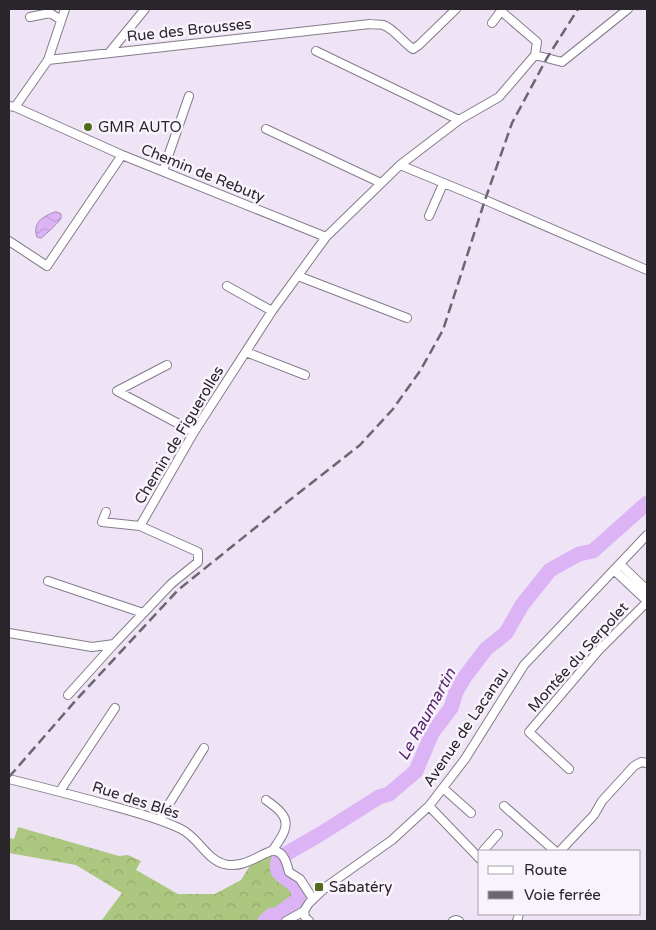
<svg xmlns="http://www.w3.org/2000/svg" width="656" height="930" viewBox="0 0 656 930" font-family="'Varela Round',sans-serif">
<defs>
<pattern id="forest-crowns" width="20" height="18" patternUnits="userSpaceOnUse" patternTransform="scale(1.25)"><rect width="20" height="18" fill="#acc77f"/><path d="M2 6a3 3 0 1 1 6 0M12 15a3 3 0 1 1 6 0" fill="none" stroke="#94ab6e"/></pattern>
<pattern id="water-waves" width="16" height="10" patternUnits="userSpaceOnUse" patternTransform="scale(1.25)"><rect width="16" height="10" fill="#dcb4f6"/><path d="M0 5q4-4 8 0t8 0" fill="none" stroke="#bd9bd3"/></pattern>
</defs>
<rect width="100%" height="100%" fill="#eee4f5"/>
<path fill="url(#forest-crowns)" d="M 18,827 L 119,856 L 128,855 L 141,861 L 136,870 L 178,894 L 215,894 L 241,880 L 251,864 L 273,853 L 283,865 L 305,901 L 275,921 L 101,921 L 122,893 L 76,865 L 9,853 L 9,838 L 14,839 Z"/>
<path fill="url(#water-waves)" stroke="#a689b9" d="M 55,212 L 57,212 L 61,214 C 61,218 62,218 59,221 C 58,223 42,238 41,238 C 40,238 39,238 37,237 C 32,223 43,216 55,212 Z"/>
<g fill="none" stroke-linecap="round" stroke-linejoin="round">
<path stroke="#dcb4f6" stroke-width="15" d="M 265,921 L 272,915 L 277,915 L 300,898 C 299,894 298,889 295,886 C 287,875 272,877 279,858 L 322,833 L 379,797 L 389,794 L 416,771 L 432,733 L 451,708 L 456,692 L 464,678 L 486,649 L 506,633 L 522,605 L 550,570 L 579,554 L 593,551 L 647,503"/>
<defs>
<path id="minor" d="M 30,17 L 50,13 L 61,20
M 492,23 L 501,11 L 537,42 L 535,55
M 316,51 L 459,120
M 109,53 L 145,9
M 48,60 L 65,9
M 9,106 L 15,107 L 122,155 L 326,237
M 15,107 L 48,60 L 370,24 C 374,25 380,24 383,25 C 392,27 404,43 413,49 L 419,45 L 456,9
M 266,129 L 381,183
M 400,165 L 485,200 L 647,270
M 163,171 L 189,96
M 429,216 L 443,184
M 9,241 L 47,266 L 122,155
M 298,276 L 407,318
M 227,286 L 272,311
M 246,352 L 305,375
M 167,365 L 117,391 L 194,432
M 106,512 L 102,522 L 140,526
M 620,564 L 647,590
M 614,570 L 647,601
M 48,581 L 143,613
M 9,633 L 92,647 L 114,644 L 171,584 L 198,562 L 198,552 L 140,526 L 194,432 L 272,311 L 326,237 L 400,165 L 459,120 L 499,97 L 535,55 L 562,62 L 628,9
M 68,695 L 114,644
M 569,769 L 529,732 L 599,650 L 647,602
M 9,779 C 45,788 80,797 116,807 C 138,813 160,819 181,829 C 198,837 207,860 224,864 C 239,868 252,860 264,854 C 267,853 271,850 275,851 C 284,852 287,864 289,872 L 300,879 L 313,899
M 443,788 L 471,813
M 60,791 L 115,708
M 266,800 C 271,804 278,808 282,814 C 292,826 279,841 272,851
M 429,806 L 480,859
M 504,806 L 555,851
M 159,820 L 204,748
M 483,851 L 498,834
M 560,851 L 594,815 L 602,801 L 634,766 L 641,762 L 647,763
M 286,921 L 304,911
M 309,921 L 305,917 L 304,911 L 309,903 L 327,886 L 392,840 L 429,806 L 465,759 L 524,665 L 647,535
M 453,921 L 456,920 L 459,921
M 517,921 L 519,914"/>
</defs>
<use href="#minor" stroke="#857c8b" stroke-width="10"/>
<use href="#minor" stroke="#fff" stroke-width="8"/>
<path stroke="#6c6670" stroke-width="2.5" stroke-dasharray="10 5" stroke-linecap="butt" d="M 9,777 L 77,699 L 178,590 L 291,499 L 360,445 L 393,409 L 420,371 L 443,330 L 485,200 L 512,123 L 547,58 L 578,9"/>
</g>
<g fill="#536b1c" stroke="#f9f3fd" stroke-width="2">
<circle cx="88" cy="127" r="5"/>
<rect x="314" y="882" width="10" height="10" rx="2.5"/>
</g>
<g text-anchor="middle" stroke-width="5" stroke-linejoin="round" paint-order="stroke">
<g font-size="15" fill="#29252b" stroke="#f9f3fd">
<text transform="translate(189 30) rotate(-6)" y="5">Rue des Brousses</text>
<text transform="translate(203 173) rotate(22)" y="5">Chemin de Rebuty</text>
<text transform="translate(179 435) rotate(-59)" y="5">Chemin de Figuerolles</text>
<text transform="translate(578 657) rotate(-48)" y="5">Montée du Serpolet</text>
<text transform="translate(466 727) rotate(-56)" y="5">Avenue de Lacanau</text>
<text transform="translate(136 800) rotate(18)" y="5">Rue des Blés</text>
</g>
<g font-size="15" fill="#29252b" stroke="#f9f3fd" text-anchor="start">
<text x="98" y="132">GMR AUTO</text>
<text x="329" y="892">Sabatéry</text>
</g>
<g font-size="16" font-style="italic" fill="#55246f" stroke="#f9f3fd">
<text transform="translate(426 714) rotate(-61)" y="6">Le Raumartin</text>
</g>
</g>
<rect width="656" height="930" fill="none" stroke="#29252b" stroke-width="20"/>
<rect x="478" y="850" width="162" height="65" fill="#f9f3fd" stroke="#a6a1a9"/>
<rect x="488" y="866" width="25" height="8" fill="#ffffff" stroke="#a6a1a9"/>
<text x="524" y="875" font-size="15" fill="#29252b">Route</text>
<rect x="488" y="891" width="25" height="8" fill="#6c6670" stroke="#a6a1a9"/>
<text x="524" y="900" font-size="15" fill="#29252b">Voie ferrée</text>
</svg>
